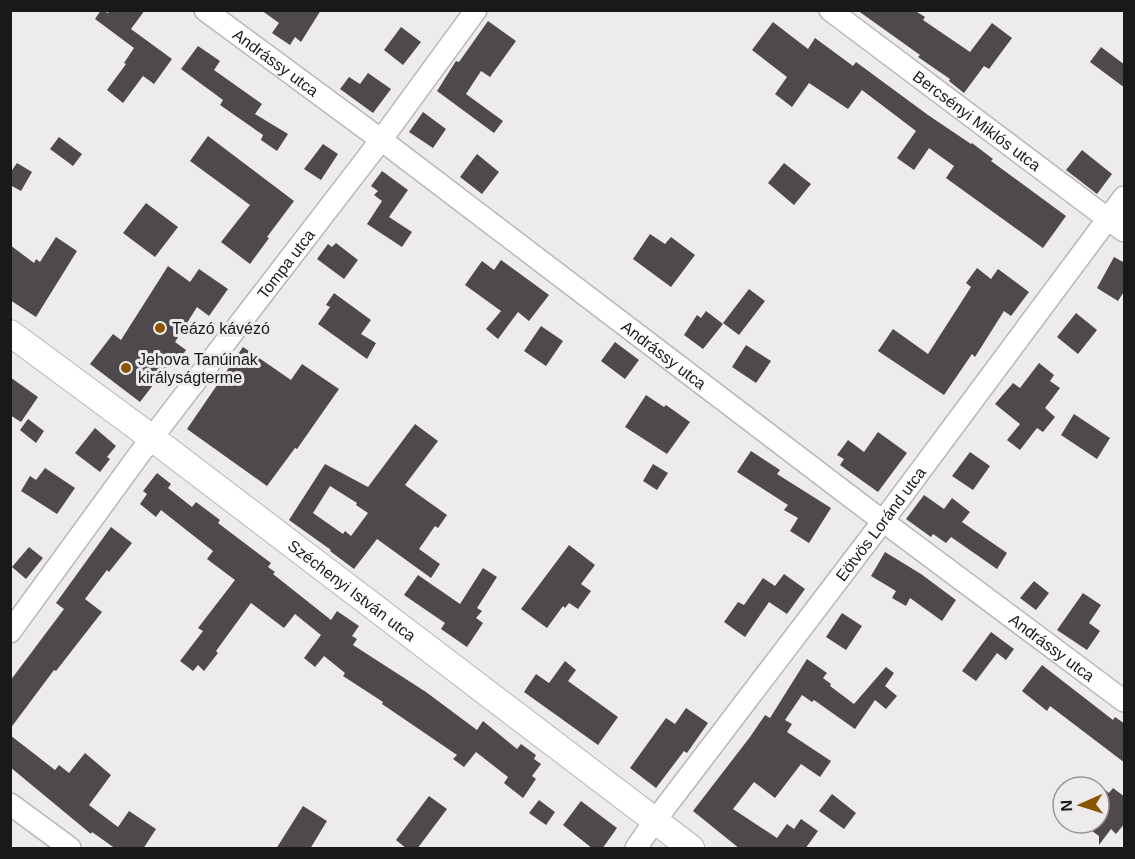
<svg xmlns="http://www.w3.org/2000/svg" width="1135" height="859" viewBox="0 0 1135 859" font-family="Helvetica,sans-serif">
<rect width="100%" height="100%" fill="#eeebee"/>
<path fill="#4e4a4c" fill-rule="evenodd" d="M 101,10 L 108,13 L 110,10 L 145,10 L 131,29 L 172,59 L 154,84 L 143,76 L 123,103 L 107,90 L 126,64 L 124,63 L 134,48 L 95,19 Z
M 261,10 L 321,10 L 301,42 L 295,37 L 290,45 L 272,33 L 279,23 Z
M 857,10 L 914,10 L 925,17 L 923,20 L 970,52 L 992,23 L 1012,38 L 989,69 L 984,66 L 964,93 L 949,81 L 950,79 L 918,57 L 920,55 Z
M 488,21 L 516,41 L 490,77 L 481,71 L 466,94 L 503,121 L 494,133 L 437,91 L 456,61 L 459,62 Z
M 773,22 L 808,49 L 815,38 L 853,66 L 856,62 L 928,115 L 971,144 L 972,143 L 993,159 L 991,161 L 1066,216 L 1043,248 L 946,178 L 954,166 L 929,148 L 914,170 L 897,158 L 916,131 L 862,90 L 848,109 L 809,83 L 792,107 L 775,94 L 787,77 L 752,50 Z
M 401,27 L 421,42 L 403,65 L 384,50 Z
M 198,46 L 220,61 L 214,70 L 262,104 L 255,114 L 288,134 L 277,151 L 261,140 L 263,135 L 220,105 L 223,100 L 181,69 Z
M 1101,47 L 1125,65 L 1125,88 L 1090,62 Z
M 368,73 L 391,89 L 373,113 L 340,89 L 349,77 L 360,84 Z
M 423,112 L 446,129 L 433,148 L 409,132 Z
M 208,136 L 294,201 L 267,237 L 269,238 L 250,264 L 221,242 L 250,205 L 190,161 Z
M 59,137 L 82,154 L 73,166 L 50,149 Z
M 323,144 L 338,154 L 321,180 L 304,169 Z
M 1082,150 L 1112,174 L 1097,194 L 1066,170 Z
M 477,154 L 499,172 L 482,194 L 460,177 Z
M 17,163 L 32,172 L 21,191 L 10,185 L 10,173 Z
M 784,163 L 811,184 L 794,205 L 768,183 Z
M 382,171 L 408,190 L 389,217 L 412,232 L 402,247 L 367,224 L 382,201 L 374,195 L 378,191 L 371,186 Z
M 146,203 L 178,227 L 155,257 L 123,233 Z
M 650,234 L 665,244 L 671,237 L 695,255 L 671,287 L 633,259 Z
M 56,237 L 77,251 L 36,317 L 10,300 L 10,245 L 34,263 L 36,259 L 40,262 Z
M 336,243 L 358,260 L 344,279 L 317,259 L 328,244 L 332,247 Z
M 1114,257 L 1125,263 L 1125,290 L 1118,301 L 1097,288 Z
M 501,260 L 549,295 L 529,321 L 518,312 L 498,339 L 486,329 L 501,311 L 465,285 L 482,261 L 494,270 Z
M 168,266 L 190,282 L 199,269 L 228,289 L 209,316 L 197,307 L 175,342 L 186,350 L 178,362 L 173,359 L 140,402 L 90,364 L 113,334 L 121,340 Z
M 977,268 L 991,279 L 998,269 L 1029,292 L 1011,316 L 1004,311 L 975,357 L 972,354 L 944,395 L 878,351 L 893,329 L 928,354 L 971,287 L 966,283 Z
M 749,289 L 765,301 L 739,335 L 723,323 Z
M 334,293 L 371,320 L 361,334 L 376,343 L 367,359 L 318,324 L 330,307 L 326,305 Z
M 706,311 L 723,324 L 703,349 L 684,335 L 697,315 L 701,318 Z
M 1076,313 L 1097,330 L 1078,354 L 1057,337 Z
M 541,326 L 563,341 L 546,366 L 524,351 Z
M 615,342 L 639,360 L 625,379 L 601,361 Z
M 746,345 L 771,361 L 756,383 L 732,367 Z
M 243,347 L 291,380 L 302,364 L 339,389 L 297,449 L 295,448 L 267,486 L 187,429 Z
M 1039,363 L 1054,375 L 1050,381 L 1060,388 L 1045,408 L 1055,417 L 1043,432 L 1037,428 L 1020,450 L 1007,440 L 1020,424 L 995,404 L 1013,383 L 1020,388 Z
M 10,377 L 38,397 L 21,422 L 10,415 Z
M 646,395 L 664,407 L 666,405 L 690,422 L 667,454 L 625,427 Z
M 1074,414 L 1110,438 L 1097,459 L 1061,435 Z
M 28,419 L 44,431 L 36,443 L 20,430 Z
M 415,424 L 438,441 L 405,485 L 447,515 L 438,528 L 435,526 L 419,549 L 440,564 L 431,578 L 377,539 L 354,569 L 330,551 L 331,550 L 289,520 L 325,464 L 368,487 ZM 330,486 L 357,503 L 356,505 L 368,513 L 351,536 L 345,531 L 343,534 L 313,513 Z
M 95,428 L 116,446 L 107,457 L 110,459 L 100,472 L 75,453 Z
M 878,432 L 907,453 L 878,492 L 840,465 L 844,459 L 837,455 L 848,440 L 864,452 Z
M 751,451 L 780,470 L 777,474 L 831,508 L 809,543 L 790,531 L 798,518 L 784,510 L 788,505 L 737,472 Z
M 970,452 L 990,466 L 973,490 L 952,476 Z
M 653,464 L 668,473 L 657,490 L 643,481 Z
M 45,468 L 75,488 L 57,514 L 21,491 L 30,476 L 36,480 Z
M 157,473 L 171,484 L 168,488 L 192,507 L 196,502 L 220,520 L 218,523 L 271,563 L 268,567 L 275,572 L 273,574 L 331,620 L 337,611 L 359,626 L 352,636 L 357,639 L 353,645 L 426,692 L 477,730 L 483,721 L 517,749 L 521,744 L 536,755 L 534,759 L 541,764 L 532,776 L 536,779 L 523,798 L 504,783 L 508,777 L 476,752 L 464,767 L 453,759 L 457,755 L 382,704 L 383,702 L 343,676 L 345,673 L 324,656 L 315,667 L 304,658 L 321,635 L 295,614 L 284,628 L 251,603 L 216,651 L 218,653 L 204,671 L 198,665 L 193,671 L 180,661 L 203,631 L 198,628 L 235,580 L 207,559 L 213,551 L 185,529 L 161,510 L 156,517 L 140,504 L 147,494 L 143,491 Z
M 924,495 L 944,509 L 952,498 L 970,512 L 962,522 L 1007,553 L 997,569 L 951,537 L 946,543 L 933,534 L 931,537 L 906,519 Z
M 111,527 L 132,543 L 109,572 L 107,570 L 85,599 L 102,612 L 56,671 L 54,670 L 10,729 L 10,681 L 64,609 L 56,603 Z
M 569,545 L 595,565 L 581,584 L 591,591 L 578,609 L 569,603 L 565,608 L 563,606 L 547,628 L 521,609 Z
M 29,547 L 43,558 L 26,579 L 12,567 Z
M 885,552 L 921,574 L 956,600 L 942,621 L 910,598 L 906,606 L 892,598 L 896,591 L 871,576 Z
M 483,568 L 497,577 L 477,608 L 482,611 L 476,618 L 483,623 L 467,647 L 441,629 L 445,623 L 404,595 L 418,575 L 460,604 Z
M 784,574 L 805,589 L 787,614 L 769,602 L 745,637 L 724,622 L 738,602 L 744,605 L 763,578 L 775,586 Z
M 1034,581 L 1049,593 L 1036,610 L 1020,598 Z
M 1083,593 L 1101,605 L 1089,623 L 1100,631 L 1087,650 L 1057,630 Z
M 842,613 L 862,626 L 846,650 L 826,637 Z
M 991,632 L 1014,649 L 1006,660 L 997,653 L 976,681 L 962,671 Z
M 807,659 L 827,673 L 823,678 L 831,684 L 830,686 L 854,704 L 886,667 L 894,673 L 885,686 L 897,696 L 886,709 L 875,700 L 855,729 L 814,700 L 812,702 L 802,695 L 785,720 L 792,724 L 787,732 L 831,761 L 820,777 L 801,764 L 775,798 L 754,782 L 733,809 L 777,838 L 787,824 L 794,829 L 801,819 L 818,831 L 805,849 L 740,849 L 693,811 L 750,737 L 765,715 L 770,718 Z
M 565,661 L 576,670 L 568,681 L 618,717 L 598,745 L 524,692 L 536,674 L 549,683 Z
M 1042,665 L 1113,720 L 1115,717 L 1125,724 L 1125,763 L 1050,706 L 1047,711 L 1022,691 Z
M 686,708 L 708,723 L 687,753 L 684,751 L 656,788 L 630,768 L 666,718 L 675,724 Z
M 10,735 L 55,770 L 59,765 L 69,773 L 85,753 L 111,775 L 89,805 L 118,827 L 129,811 L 156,829 L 143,849 L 116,849 L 92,832 L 91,834 L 10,767 Z
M 1099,785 L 1109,793 L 1113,788 L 1125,797 L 1125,823 L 1116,834 L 1111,829 L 1099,845 L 1099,836 L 1081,823 L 1099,823 Z
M 832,794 L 856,813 L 844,829 L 819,811 Z
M 429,796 L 447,809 L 417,849 L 407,849 L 396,840 Z
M 539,800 L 555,812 L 546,825 L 529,813 Z
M 581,801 L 617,828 L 602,849 L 593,849 L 563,825 Z
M 303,806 L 327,821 L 310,849 L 276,849 Z"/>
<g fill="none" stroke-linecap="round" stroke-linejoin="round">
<defs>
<g id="minor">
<path id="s1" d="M 205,10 L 388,145 L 872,513 L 1124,701"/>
<path id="s2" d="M 830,10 L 1124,231"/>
<path id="s3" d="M 10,632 L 141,452 L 381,140 L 476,10"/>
<path d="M 10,804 L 70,848"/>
<path id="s4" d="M 636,848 L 654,822 L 883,521 L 1124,197"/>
</g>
<g id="tertiary">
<path id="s5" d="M 10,333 L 152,438 L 691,848"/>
</g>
</defs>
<use href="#minor" stroke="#b8b5b9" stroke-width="24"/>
<use href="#tertiary" stroke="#b8b5b9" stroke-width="28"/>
<use href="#minor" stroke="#fff" stroke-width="21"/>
<use href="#tertiary" stroke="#fff" stroke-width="26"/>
</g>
<g fill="#895500" stroke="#eeebee" stroke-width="2">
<circle cx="160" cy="328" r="6"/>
<circle cx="126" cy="368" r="6"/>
</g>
<g text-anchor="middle" stroke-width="6" stroke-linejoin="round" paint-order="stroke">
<g font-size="16" fill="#1a191a" stroke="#eeebee">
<text dy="6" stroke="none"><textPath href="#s1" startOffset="88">Andrássy utca</textPath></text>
<text dy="6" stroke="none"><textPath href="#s2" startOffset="184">Bercsényi Miklós utca</textPath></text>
<text dy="6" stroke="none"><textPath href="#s3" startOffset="460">Tompa utca</textPath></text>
<text dy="6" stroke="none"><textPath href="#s1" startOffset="574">Andrássy utca</textPath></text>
<text dy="6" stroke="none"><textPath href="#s4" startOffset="406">Eötvös Loránd utca</textPath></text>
<text dy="6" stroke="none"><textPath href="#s5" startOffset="428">Széchenyi István utca</textPath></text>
<text dy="6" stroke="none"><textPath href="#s1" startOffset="1060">Andrássy utca</textPath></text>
</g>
<g font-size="16" fill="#1a191a" stroke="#eeebee" text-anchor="start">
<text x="172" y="334">Teázó kávézó</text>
<text x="138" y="365">Jehova Tanúinak<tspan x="138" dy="18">királyságterme</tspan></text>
</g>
</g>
<rect width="1135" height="859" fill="none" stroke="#1a191a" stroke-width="24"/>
<g transform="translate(1081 805) rotate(267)"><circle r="28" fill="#eeebee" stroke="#999799" stroke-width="1.5"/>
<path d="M0-4.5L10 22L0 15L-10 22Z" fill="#895500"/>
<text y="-9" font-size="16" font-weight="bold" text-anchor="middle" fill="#1a191a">N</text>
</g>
</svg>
